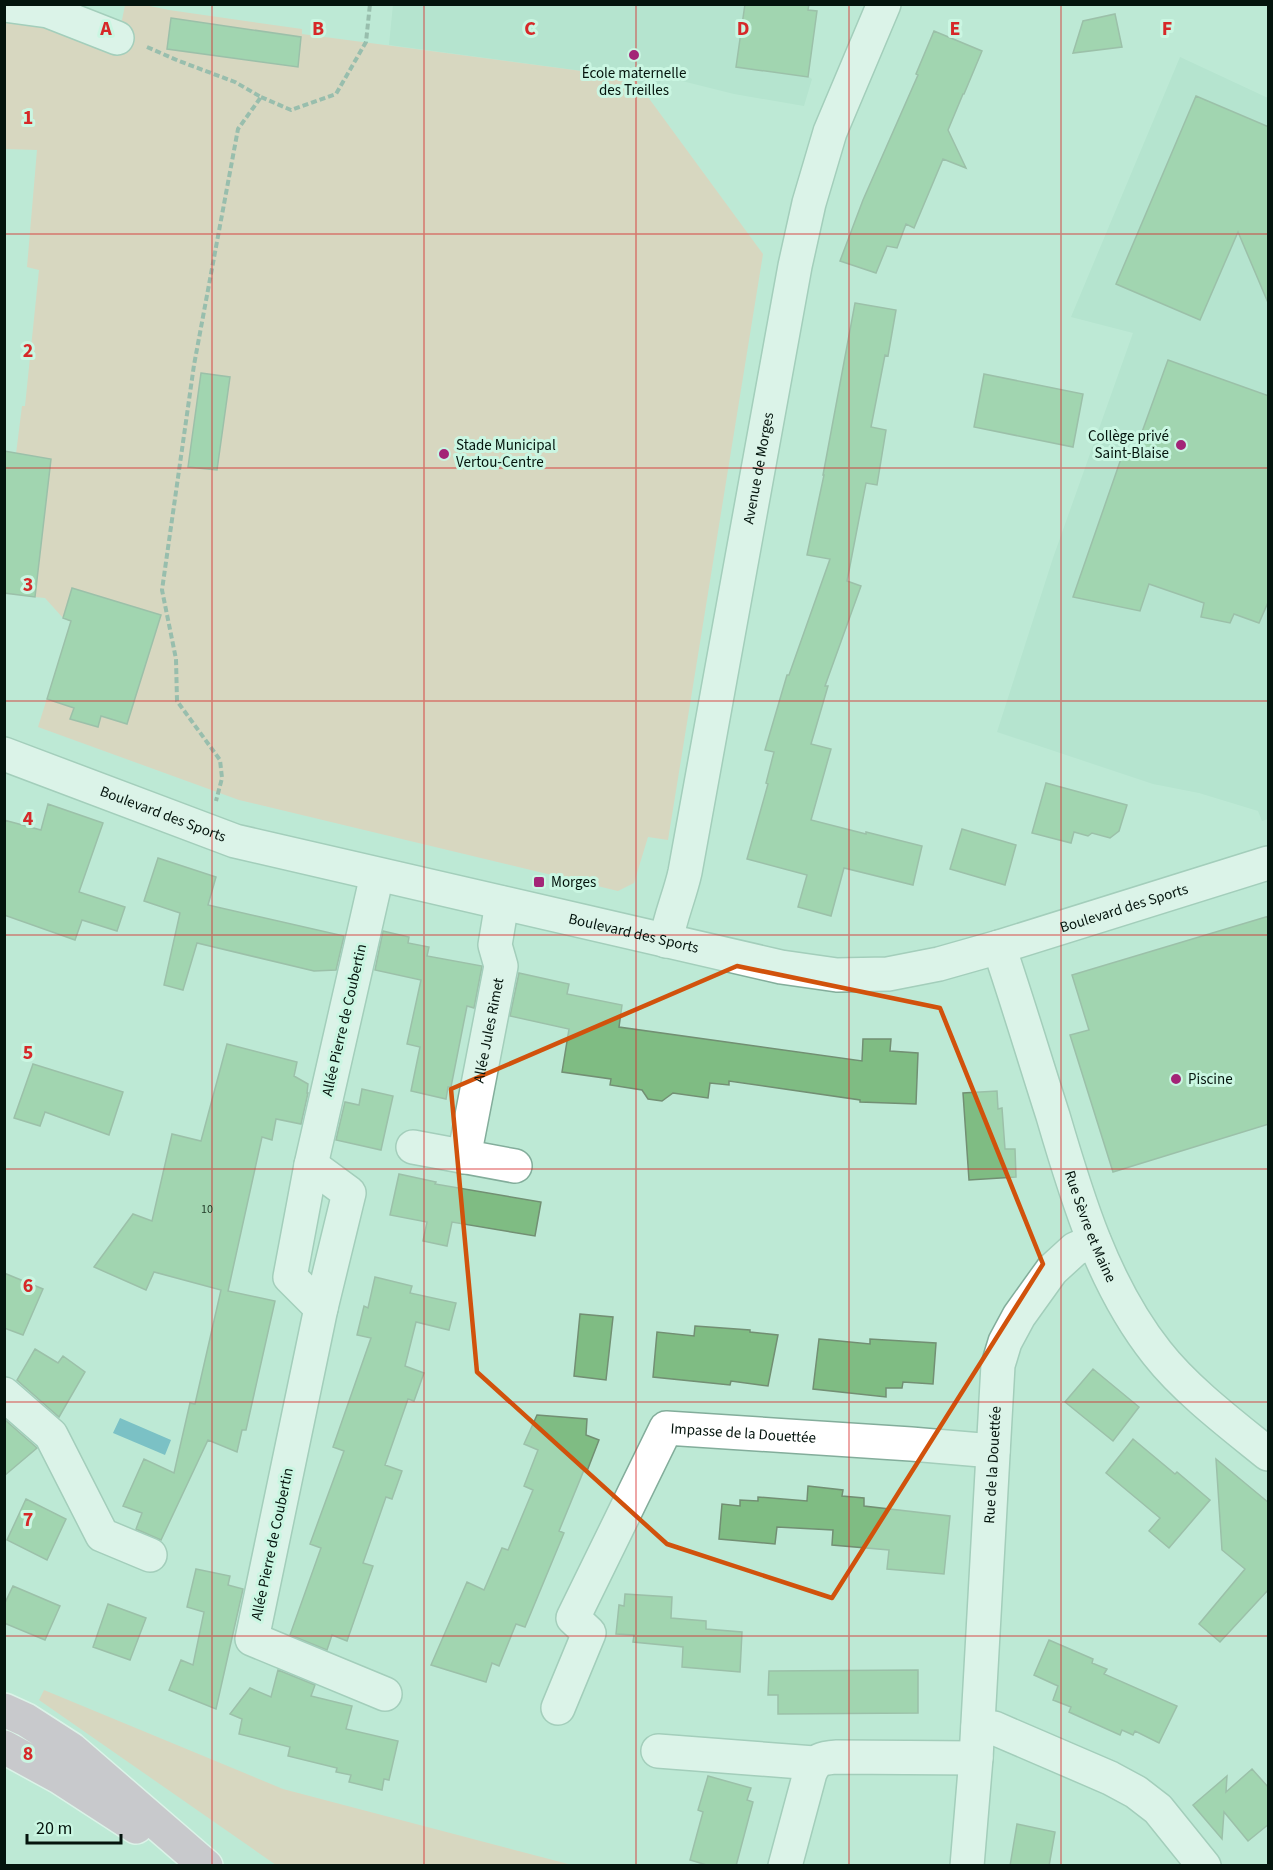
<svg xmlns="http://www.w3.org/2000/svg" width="1273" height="1870" viewBox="0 0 1273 1870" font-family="'Source Sans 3',sans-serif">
<rect width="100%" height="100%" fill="#bde9d5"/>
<path fill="#aadec7" d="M 809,4 L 808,10 L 817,11 L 808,76 L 812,79 L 804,106 L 734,94 L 662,76 L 658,91 L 641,87 L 634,78 L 389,45 L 393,5 Z
M 1180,57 L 1268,98 L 1268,819 L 1262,821 L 1258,811 L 1199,793 L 1153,784 L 997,732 L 1053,558 L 1133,333 L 1071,317 Z"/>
<path fill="#f7c0a7" d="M 125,5 L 145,5 L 169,10 L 302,29 L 302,34 L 634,78 L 763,254 L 668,840 L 648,837 L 634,883 L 618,891 L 239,800 L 38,727 L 71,621 L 63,618 L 45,598 L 35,597 L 51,459 L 16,454 L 22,406 L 25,406 L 39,270 L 27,267 L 37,150 L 5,149 L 5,12 L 120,30 Z
M 44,1690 L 283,1789 L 572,1865 L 276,1865 L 39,1700 Z"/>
<path fill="#2a90b2" d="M 120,1418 L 171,1440 L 165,1455 L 113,1433 Z"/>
<path fill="#7fbc83" stroke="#728f73" stroke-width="1.5" d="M 745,4 L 809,4 L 808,10 L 817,11 L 808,77 L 736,67 Z
M 1115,14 L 1122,47 L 1073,53 L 1083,21 Z
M 171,18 L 301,37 L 298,67 L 167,49 Z
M 934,31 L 982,51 L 964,94 L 963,94 L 948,130 L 966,168 L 943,159 L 914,228 L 906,224 L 897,248 L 887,246 L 876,273 L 840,261 L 863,200 L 918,75 L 916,74 Z
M 1196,96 L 1269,127 L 1269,305 L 1238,232 L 1200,320 L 1116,284 Z
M 855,303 L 896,310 L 888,356 L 885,355 L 871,427 L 886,430 L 877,485 L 866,483 L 847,581 L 861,586 L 825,686 L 828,686 L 811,744 L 831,749 L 811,820 L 866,834 L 866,832 L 922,846 L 913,885 L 844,868 L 831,916 L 798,907 L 807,875 L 747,859 L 768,784 L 766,783 L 774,752 L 765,750 L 787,675 L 789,675 L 830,559 L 807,555 L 824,475 L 823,475 Z
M 1168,360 L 1269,396 L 1269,600 L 1259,623 L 1234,614 L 1230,623 L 1201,617 L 1204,603 L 1149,584 L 1140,611 L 1073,597 L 1123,453 L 1133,457 Z
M 201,373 L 230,377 L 217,470 L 188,467 Z
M 984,374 L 1083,394 L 1073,447 L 974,427 Z
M 4,451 L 51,459 L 35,597 L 4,593 Z
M 72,588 L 161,615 L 127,724 L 101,716 L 98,727 L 70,719 L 74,708 L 47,699 L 71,621 L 63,618 Z
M 1046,783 L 1127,805 L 1119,831 L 1110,838 L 1092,833 L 1088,836 L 1074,832 L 1071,843 L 1032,833 Z
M 48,804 L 103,823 L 79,892 L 125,907 L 117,931 L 82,920 L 75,940 L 4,915 L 4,820 L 41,830 Z
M 962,829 L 1016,845 L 1005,885 L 950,869 Z
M 158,858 L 216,877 L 208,905 L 344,936 L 336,970 L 314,971 L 197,943 L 183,990 L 164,985 L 180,913 L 144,901 Z
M 1269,916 L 1269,1124 L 1113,1172 L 1070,1035 L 1089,1030 L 1072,975 Z
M 383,931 L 409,937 L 408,943 L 429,947 L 427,956 L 482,966 L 474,1008 L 467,1006 L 451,1087 L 448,1087 L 446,1099 L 411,1091 L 420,1047 L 407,1044 L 421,980 L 375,970 Z
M 519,973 L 569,984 L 567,994 L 622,1005 L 619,1027 L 862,1061 L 863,1039 L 891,1039 L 890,1051 L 918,1053 L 916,1104 L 860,1102 L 860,1100 L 729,1081 L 729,1085 L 710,1083 L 708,1098 L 673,1093 L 662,1101 L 648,1099 L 642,1090 L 610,1085 L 611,1079 L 562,1072 L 569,1029 L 510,1016 Z
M 227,1044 L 297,1062 L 294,1076 L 308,1084 L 307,1093 L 308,1093 L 301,1124 L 276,1119 L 272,1140 L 262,1137 L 228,1291 L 275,1301 L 246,1430 L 242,1430 L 237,1452 L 208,1440 L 161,1540 L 136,1529 L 142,1513 L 123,1506 L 144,1459 L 174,1473 L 190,1403 L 195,1404 L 221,1290 L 154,1272 L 146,1290 L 94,1267 L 133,1214 L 152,1221 L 172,1134 L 201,1141 Z
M 33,1064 L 123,1092 L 109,1135 L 45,1112 L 40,1126 L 14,1118 Z
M 362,1089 L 393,1096 L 381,1150 L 336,1140 L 345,1102 L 359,1105 Z
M 997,1091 L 998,1109 L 1002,1108 L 1005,1149 L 1015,1149 L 1016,1177 L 969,1180 L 963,1093 Z
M 399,1174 L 436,1182 L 435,1184 L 541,1202 L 535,1236 L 452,1222 L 447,1246 L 423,1241 L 427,1222 L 390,1215 Z
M 4,1273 L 43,1289 L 23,1335 L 4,1328 Z
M 375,1277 L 412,1286 L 410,1293 L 456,1303 L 449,1330 L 416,1322 L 405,1366 L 424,1373 L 414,1401 L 408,1399 L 385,1465 L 402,1471 L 392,1499 L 386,1497 L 363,1563 L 373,1566 L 347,1641 L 332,1635 L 327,1650 L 290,1635 L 321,1548 L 310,1544 L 344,1451 L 333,1447 L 371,1338 L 357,1335 L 364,1306 L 368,1308 Z
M 580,1314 L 613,1317 L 606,1380 L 574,1376 Z
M 695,1326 L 750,1330 L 750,1332 L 778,1335 L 768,1386 L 731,1381 L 730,1385 L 653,1377 L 657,1332 L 694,1336 Z
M 819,1339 L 870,1344 L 870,1339 L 936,1343 L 933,1384 L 903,1382 L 902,1388 L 886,1388 L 886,1397 L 813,1389 Z
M 35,1349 L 58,1363 L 63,1356 L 85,1372 L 59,1417 L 17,1380 Z
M 1093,1369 L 1139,1407 L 1113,1441 L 1065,1402 Z
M 537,1415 L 587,1419 L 586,1435 L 599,1440 L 587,1471 L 584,1470 L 559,1531 L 564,1533 L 525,1627 L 516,1624 L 499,1666 L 492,1663 L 486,1682 L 431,1665 L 467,1582 L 484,1590 L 502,1548 L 508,1550 L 533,1490 L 524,1486 L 538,1450 L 524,1444 Z
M 4,1419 L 37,1448 L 4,1476 Z
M 1133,1439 L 1175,1474 L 1177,1472 L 1210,1500 L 1169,1548 L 1149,1531 L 1160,1518 L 1106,1473 Z
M 1216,1459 L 1269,1503 L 1269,1589 L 1220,1642 L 1199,1624 L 1245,1569 L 1222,1550 Z
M 808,1486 L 843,1490 L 842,1496 L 864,1498 L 864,1506 L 950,1516 L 944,1574 L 887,1569 L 889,1550 L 832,1545 L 833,1530 L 777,1527 L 775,1544 L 719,1539 L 722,1504 L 740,1506 L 740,1500 L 758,1501 L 758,1497 L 807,1501 Z
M 26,1499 L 66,1519 L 47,1560 L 7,1540 Z
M 196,1569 L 230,1576 L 228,1585 L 243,1589 L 216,1709 L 169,1690 L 181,1660 L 193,1665 L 204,1612 L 187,1607 Z
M 13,1586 L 60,1606 L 45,1640 L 4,1623 L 4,1605 Z
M 625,1594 L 672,1597 L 671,1618 L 706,1621 L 706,1629 L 742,1632 L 740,1672 L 682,1667 L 683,1647 L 633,1642 L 634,1635 L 616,1634 L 619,1605 L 624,1606 Z
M 108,1604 L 146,1618 L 130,1660 L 93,1647 Z
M 1049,1640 L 1093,1659 L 1092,1663 L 1107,1669 L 1104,1674 L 1177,1706 L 1159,1743 L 1135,1731 L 1133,1735 L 1122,1730 L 1120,1735 L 1069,1712 L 1071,1707 L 1053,1700 L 1058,1686 L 1034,1675 Z
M 278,1670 L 315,1685 L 311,1696 L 352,1706 L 346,1729 L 398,1741 L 389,1780 L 384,1779 L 382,1790 L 349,1782 L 351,1775 L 336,1772 L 337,1768 L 288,1756 L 290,1747 L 239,1734 L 242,1719 L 230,1714 L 250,1688 L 271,1697 Z
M 918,1670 L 918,1713 L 778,1714 L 778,1695 L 768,1695 L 769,1671 Z
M 1252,1769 L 1269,1788 L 1269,1824 L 1248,1841 L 1224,1812 L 1222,1839 L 1193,1805 L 1227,1776 L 1226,1792 Z
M 708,1776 L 751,1788 L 747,1800 L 753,1802 L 736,1866 L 710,1866 L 690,1860 L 703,1812 L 698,1810 Z
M 1017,1824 L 1055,1832 L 1049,1866 L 1010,1866 Z"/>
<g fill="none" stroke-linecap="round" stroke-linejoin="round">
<defs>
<g id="minor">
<path d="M 4,5 L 48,11 L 117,38"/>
<path id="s1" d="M 4,754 L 235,841 L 781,967 L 837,975 L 888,974 L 939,964 L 999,947 L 1268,863"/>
<path d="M 377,875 L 311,1165 L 290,1277 L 321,1308 L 252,1639 L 385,1694"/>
<path id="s2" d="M 666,941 C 670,917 680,895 685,872 L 795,266 L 809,203 L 830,132 L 884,4"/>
<path id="s3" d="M 999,947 C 1018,1003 1035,1060 1053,1116 C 1077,1198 1103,1285 1157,1353 C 1186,1390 1231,1424 1268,1454"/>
<path d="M 413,1147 L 515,1166"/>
<path id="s4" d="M 464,1157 L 501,966 L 495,945 L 502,903"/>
<path d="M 311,1165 L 349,1193 L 321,1308"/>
<path d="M 4,1394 L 51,1435 L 102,1535 L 150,1555"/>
<path id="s5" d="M 558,1708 L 589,1633 L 573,1618 L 666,1428 L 911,1444 L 993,1451"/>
<path d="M 978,1727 L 994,1728 L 1110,1778 L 1136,1792 L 1158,1809 L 1204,1866"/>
<path d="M 658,1751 L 814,1763"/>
<path d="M 785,1866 L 810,1773 C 816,1759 822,1758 837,1757 L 976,1758"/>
<path id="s6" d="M 967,1866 L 976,1758 L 998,1365 L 1005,1342 L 1019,1316 L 1052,1270 L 1075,1249 L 1094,1241"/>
</g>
<path id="major" d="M 4,1710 L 26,1720 L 71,1749 L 206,1866
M 4,1747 L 59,1777 L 136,1827"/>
</defs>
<use href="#minor" stroke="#83ad9b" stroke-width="36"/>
<use href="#major" stroke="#fff" stroke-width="36"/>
<path stroke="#6b8a7c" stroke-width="4" stroke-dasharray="6 3" stroke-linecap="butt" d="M 147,47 L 179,61 L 235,82 L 261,97 L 238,129 L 194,365 L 162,590 L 176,659 L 177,701 L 220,760 L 222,778 L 216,801
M 261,97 L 291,110 L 336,94 L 366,42 L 370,4"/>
<use href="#minor" stroke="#fff" stroke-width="33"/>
<use href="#major" stroke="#d6a3c0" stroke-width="33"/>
</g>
<path d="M0 0H1273V1870H0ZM 737,966 L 940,1008 L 1043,1264 L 832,1598 L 667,1544 L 477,1372 L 451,1089 Z" fill="#bde9d5" fill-opacity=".55" fill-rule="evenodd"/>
<path fill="none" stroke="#d1520c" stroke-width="4.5" stroke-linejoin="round" d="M 737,966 L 940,1008 L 1043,1264 L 832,1598 L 667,1544 L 477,1372 L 451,1089 Z"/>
<path fill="none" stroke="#d62828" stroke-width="1.5" stroke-opacity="0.55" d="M 212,4 L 212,1866M 424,4 L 424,1866M 636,4 L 636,1866M 849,4 L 849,1866M 1061,4 L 1061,1866M 4,234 L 1268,234M 4,468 L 1268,468M 4,701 L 1268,701M 4,935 L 1268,935M 4,1169 L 1268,1169M 4,1402 L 1268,1402M 4,1636 L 1268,1636"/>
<g fill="#a32577" stroke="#caf6e2" stroke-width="2">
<circle cx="634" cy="55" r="6"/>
<circle cx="1181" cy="445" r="6"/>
<circle cx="444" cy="454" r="6"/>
<rect x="533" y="876" width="12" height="12" rx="3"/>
<circle cx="1176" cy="1079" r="6"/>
</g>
<g text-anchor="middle" stroke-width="6" stroke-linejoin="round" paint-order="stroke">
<g font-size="12" fill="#233e2a">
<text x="207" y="1213">10</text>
</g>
<g font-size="15" fill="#04140d" stroke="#caf6e2" text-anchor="start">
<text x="634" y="78" text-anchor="middle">École maternelle<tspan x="634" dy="17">des Treilles</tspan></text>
<text x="1169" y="441" text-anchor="end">Collège privé<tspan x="1169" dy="17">Saint-Blaise</tspan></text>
<text x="456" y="450">Stade Municipal<tspan x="456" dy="17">Vertou-Centre</tspan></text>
<text x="551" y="887">Morges</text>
<text x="1188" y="1084">Piscine</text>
</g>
<g font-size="15" fill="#04140d" stroke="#caf6e2">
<text dy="5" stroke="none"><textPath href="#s2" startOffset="482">Avenue de Morges</textPath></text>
<text dy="5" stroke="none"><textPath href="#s1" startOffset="170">Boulevard des Sports</textPath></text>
<text dy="5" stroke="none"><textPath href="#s1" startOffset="1160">Boulevard des Sports</textPath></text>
<text dy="5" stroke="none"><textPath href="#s1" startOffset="656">Boulevard des Sports</textPath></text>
<text transform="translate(344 1020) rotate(-77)" y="5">Allée Pierre de Coubertin</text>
<text dy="5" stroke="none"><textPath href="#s4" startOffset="129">Allée Jules Rimet</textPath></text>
<text dy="5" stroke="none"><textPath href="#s3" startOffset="294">Rue Sèvre et Maine</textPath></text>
<text dy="5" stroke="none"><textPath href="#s5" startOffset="392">Impasse de la Douettée</textPath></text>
<text dy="5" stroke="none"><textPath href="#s6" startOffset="402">Rue de la Douettée</textPath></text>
<text transform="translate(272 1544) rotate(-78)" y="5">Allée Pierre de Coubertin</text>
</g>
</g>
<g font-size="20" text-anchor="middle" font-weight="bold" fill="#d62828" stroke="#caf6e2" stroke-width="6" stroke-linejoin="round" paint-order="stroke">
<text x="106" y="35">A</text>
<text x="318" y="35">B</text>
<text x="530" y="35">C</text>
<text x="743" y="35">D</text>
<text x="955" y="35">E</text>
<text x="1167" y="35">F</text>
<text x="28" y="124">1</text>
<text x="28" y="357">2</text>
<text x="28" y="591">3</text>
<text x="28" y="825">4</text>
<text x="28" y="1059">5</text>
<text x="28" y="1292">6</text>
<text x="28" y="1526">7</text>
<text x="28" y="1760">8</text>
</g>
<rect width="1273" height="1870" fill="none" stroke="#04140d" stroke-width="12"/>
<path d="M27 1834v9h94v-9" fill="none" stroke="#04140d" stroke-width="3"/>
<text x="36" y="1834" font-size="18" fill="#04140d" stroke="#caf6e2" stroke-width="4.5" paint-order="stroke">20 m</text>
</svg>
